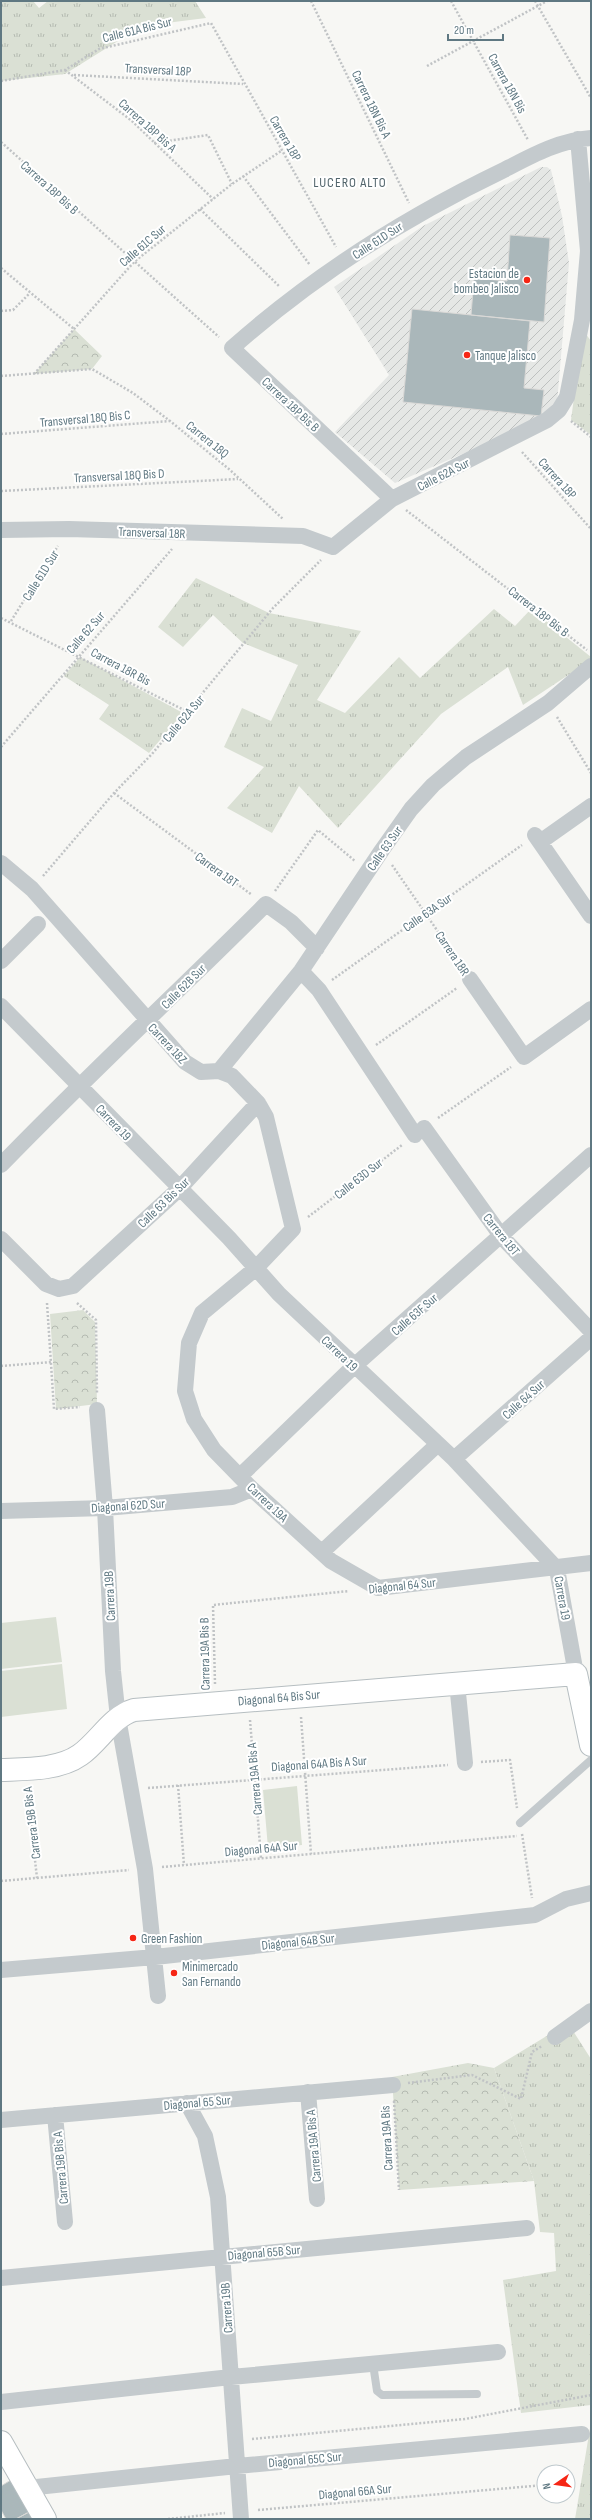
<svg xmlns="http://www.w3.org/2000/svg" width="592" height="2520" viewBox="0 0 592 2520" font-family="'Sofia Sans Condensed',sans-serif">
<defs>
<pattern id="industrial-furrows" width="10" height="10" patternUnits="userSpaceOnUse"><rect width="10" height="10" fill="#e5e7e5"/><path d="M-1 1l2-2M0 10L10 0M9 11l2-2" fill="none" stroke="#bdc0bf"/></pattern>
<pattern id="grass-tufts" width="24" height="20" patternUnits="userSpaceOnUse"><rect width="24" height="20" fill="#dae0d4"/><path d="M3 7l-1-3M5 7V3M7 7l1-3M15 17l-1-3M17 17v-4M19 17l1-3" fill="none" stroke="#b4bab1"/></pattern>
<pattern id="park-crowns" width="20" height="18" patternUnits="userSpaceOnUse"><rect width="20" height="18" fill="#dae0d4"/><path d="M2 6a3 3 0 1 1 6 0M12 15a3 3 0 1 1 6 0" fill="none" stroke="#b4bab1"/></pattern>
</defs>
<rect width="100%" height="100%" fill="#f7f7f4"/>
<path fill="url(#industrial-furrows)" d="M 541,167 L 547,167 L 551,170 L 562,216 L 569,263 L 557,403 L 544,419 L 395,483 L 335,432 L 389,375 L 334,287 L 423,226 Z"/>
<path fill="url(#grass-tufts)" d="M 1,1 L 33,1 L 39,8 L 48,1 L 195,1 L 206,18 L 142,26 L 65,74 L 1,81 Z
M 583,330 L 591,341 L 591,435 L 571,420 Z
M 196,578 L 269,613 L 361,631 L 317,700 L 345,713 L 399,657 L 420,678 L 494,609 L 515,626 L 531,609 L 591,657 L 591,660 L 523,705 L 508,667 L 441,714 L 338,828 L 299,786 L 272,833 L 227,808 L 264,767 L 224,747 L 242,708 L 271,721 L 298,665 L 243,643 L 213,615 L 183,647 L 158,627 Z
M 80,657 L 183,713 L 149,753 L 99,719 L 109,705 L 64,676 Z
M 568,2023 L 591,2059 L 591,2405 L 521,2413 L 503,2280 L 556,2271 L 554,2233 L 540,2232 L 534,2181 L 494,2068 Z
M 591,2422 L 591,2519 L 575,2519 Z"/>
<path fill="url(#park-crowns)" d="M 74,329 L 102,356 L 92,369 L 34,374 Z
M 83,1310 L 95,1322 L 97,1404 L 56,1409 L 50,1314 Z
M 468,2063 L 494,2068 L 534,2181 L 399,2190 L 392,2077 Z"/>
<path fill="#dae0d4" d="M 56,1617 L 62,1662 L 1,1669 L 1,1623 Z
M 62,1664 L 67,1709 L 1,1717 L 1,1671 Z
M 297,1786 L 302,1845 L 268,1848 L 263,1790 Z"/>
<path fill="#aab7ba" stroke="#d9d8d6" d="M 510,235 L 550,238 L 544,322 L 471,315 L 474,278 L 507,281 Z
M 412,309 L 530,321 L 524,388 L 544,390 L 541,416 L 403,402 Z
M 11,2480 L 29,2512 L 16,2519 L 6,2519 L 1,2510 L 1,2486 Z
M 29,2512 L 33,2519 L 16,2519 Z"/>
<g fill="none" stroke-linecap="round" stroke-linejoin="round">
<defs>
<path id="secondary" d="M 1,1770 C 25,1769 59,1770 80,1755 C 99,1742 111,1717 134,1710 L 576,1674 L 591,1745
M 1,2442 L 45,2519"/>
</defs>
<use href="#secondary" stroke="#b6bec1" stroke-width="24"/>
<path stroke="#c0c3c5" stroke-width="2.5" stroke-dasharray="2 2" stroke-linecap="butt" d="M 311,1 L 409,203
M 451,1 L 528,140
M 535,1 L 591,98
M 427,66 L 547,1
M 65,70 L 132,121 L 213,199
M 74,75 L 243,84
M 1,81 L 65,70 L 99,49 L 211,23 L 336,247
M 1,142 L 219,337
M 154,143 L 208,135 L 232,184
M 243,176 L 310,265
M 200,209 L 280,287
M 1,268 L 74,329
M 1,311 L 13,310 L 30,293
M 34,374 L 134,262 L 232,184 L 281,151
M 1,376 L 92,369 L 133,393 L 170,421 L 230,470 L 283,519
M 571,421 L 591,437
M 1,434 L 170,421
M 522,452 L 591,529
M 1,491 L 238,479
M 406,510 L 587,650
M 1,618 L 188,712
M 11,621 L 58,546
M 557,717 L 591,773
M 1,747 L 172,549
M 114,793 L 252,895
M 392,865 L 461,965
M 43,876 L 114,793 L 152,754 L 273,608 L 321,560
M 275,891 L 318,830 L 355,861
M 332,980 L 522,845
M 376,1045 L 457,988
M 438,1118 L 511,1067
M 308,1217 L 402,1145
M 47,1303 L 54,1409 L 80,1407
M 77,1303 L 96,1320 L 97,1393
M 1,1366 L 52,1362
M 215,1684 L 213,1605 L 349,1591
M 301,1717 L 311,1854
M 250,1720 L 261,1858
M 481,1762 L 510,1760 L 517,1808
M 178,1785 L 184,1865
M 148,1788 L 448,1765
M 27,1789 L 37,1878
M 522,1834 L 532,1898
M 162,1867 L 517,1836
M 1,1881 L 129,1870
M 408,2083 L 472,2075 L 521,2099 L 532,2052 L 542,2046
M 394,2101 L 399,2190
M 252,2439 L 465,2419 L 591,2395
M 568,2483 L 574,2483
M 258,2510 L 544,2485
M 168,2519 L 225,2513"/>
<path stroke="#c4cacd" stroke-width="8" d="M 520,1823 L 591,1760
M 373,2364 L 377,2391 L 382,2395 L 477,2394"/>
<path stroke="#c4cacd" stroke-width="16" d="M 392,499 L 232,348 C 313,276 406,217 504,170 C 531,156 560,140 591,138
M 1,530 L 69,529 L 303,536 L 333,547 L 392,499 L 547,420 L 559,410 L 567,397 L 582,320 L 588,251 L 578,139
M 535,835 L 591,916
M 540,842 L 591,806
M 1,863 L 32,889 L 185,1062 L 201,1072 L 219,1071 L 232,1076 L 258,1103 L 266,1117 L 293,1229 L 255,1269 L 202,1313 L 189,1343 L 185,1391 L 194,1419 L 214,1450 L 252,1489 L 331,1561 L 378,1588 L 591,1563
M 1,961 L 38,924
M 301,971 L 319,990 L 415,1135
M 470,979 L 524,1057 L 591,1009
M 1,1006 L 229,1238 L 279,1294 L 454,1459 L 557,1569 L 576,1674
M 219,1071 L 301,971 L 382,850 L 411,809 L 433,785 L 466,757 L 548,703 L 591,666
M 424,1128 L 502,1237 L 591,1331
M 1,1165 C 87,1076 178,992 266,904 L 291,922 L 317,948
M 1,1239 L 46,1284 L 59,1289 L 73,1286 L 179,1189 L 258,1103
M 97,1410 L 105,1508 L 113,1671 L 118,1718 L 145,1869 L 158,1996
M 454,1459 L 591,1338
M 240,1476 L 353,1367 L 591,1155
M 1,1511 L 105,1508 L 232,1497 L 252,1489
M 322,1552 L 438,1444
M 457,1683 L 465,1763
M 1,1970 L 155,1957 L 535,1915 L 566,1899 L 591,1893
M 555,2037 L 591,2011
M 308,2092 L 317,2199
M 187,2103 L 205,2136 L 218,2197 L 241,2519
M 55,2115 L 65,2222
M 1,2120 L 393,2085
M 1,2278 L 527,2228
M 1,2402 L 231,2377 L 498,2352
M 27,2488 L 237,2466 L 582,2434"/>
<use href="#secondary" stroke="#fff" stroke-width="22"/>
</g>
<g fill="#f62615" stroke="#fff" stroke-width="1.5">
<circle cx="527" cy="280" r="4"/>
<circle cx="467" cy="355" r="4"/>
<circle cx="133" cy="1938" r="4"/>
<circle cx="174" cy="1973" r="4"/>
</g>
<g text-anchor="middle" stroke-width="4" stroke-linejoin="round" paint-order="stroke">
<g font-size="13" fill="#5f7882" stroke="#fff">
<text transform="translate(137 29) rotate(-14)" y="5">Calle 61A Bis Sur</text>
<text transform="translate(158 69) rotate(3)" y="5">Transversal 18P</text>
<text transform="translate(508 83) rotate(61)" y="5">Carrera 18N Bis</text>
<text transform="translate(372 104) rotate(64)" y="5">Carrera 18N Bis A</text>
<text transform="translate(148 125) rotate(42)" y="5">Carrera 18P Bis A</text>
<text transform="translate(286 138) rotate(60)" y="5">Carrera 18P</text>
<text transform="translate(50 187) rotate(42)" y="5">Carrera 18P Bis B</text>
<text transform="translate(377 240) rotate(-33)" y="5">Calle 61D Sur</text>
<text transform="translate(142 245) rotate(-41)" y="5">Calle 61C Sur</text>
<text transform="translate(291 404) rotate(43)" y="5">Carrera 18P Bis B</text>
<text transform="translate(85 418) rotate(-5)" y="5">Transversal 18Q Bis C</text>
<text transform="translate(208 439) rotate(39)" y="5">Carrera 18Q</text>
<text transform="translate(443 474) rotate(-27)" y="5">Calle 62A Sur</text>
<text transform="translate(119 475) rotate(-3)" y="5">Transversal 18Q Bis D</text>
<text transform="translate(558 478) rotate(48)" y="5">Carrera 18P</text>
<text transform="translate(152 532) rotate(2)" y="5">Transversal 18R</text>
<text transform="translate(40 575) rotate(-58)" y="5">Calle 61D Sur</text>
<text transform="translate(539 611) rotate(38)" y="5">Carrera 18P Bis B</text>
<text transform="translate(85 632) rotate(-49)" y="5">Calle 62 Sur</text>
<text transform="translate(121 666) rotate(28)" y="5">Carrera 18R Bis</text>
<text transform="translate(183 718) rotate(-50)" y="5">Calle 62A Sur</text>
<text transform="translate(384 848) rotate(-55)" y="5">Calle 63 Sur</text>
<text transform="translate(217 869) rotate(36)" y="5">Carrera 18T</text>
<text transform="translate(427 912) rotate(-35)" y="5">Calle 63A Sur</text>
<text transform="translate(453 953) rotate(56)" y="5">Carrera 18R</text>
<text transform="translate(183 986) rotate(-45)" y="5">Calle 62B Sur</text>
<text transform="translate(168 1043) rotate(47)" y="5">Carrera 18Z</text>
<text transform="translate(114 1122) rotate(46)" y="5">Carrera 19</text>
<text transform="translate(358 1178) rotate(-38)" y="5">Calle 63D Sur</text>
<text transform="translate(163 1202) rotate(-44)" y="5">Calle 63 Bis Sur</text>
<text transform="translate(502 1234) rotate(51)" y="5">Carrera 18T</text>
<text transform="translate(414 1314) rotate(-41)" y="5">Calle 63F Sur</text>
<text transform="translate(340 1353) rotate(44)" y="5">Carrera 19</text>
<text transform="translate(523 1399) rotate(-42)" y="5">Calle 64 Sur</text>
<text transform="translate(268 1502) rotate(43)" y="5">Carrera 19A</text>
<text transform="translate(128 1505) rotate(-4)" y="5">Diagonal 62D Sur</text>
<text transform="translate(402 1585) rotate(-6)" y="5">Diagonal 64 Sur</text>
<text transform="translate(109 1596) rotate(-93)" y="5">Carrera 19B</text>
<text transform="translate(563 1598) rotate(80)" y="5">Carrera 19</text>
<text transform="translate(204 1654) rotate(-91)" y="5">Carrera 19A Bis B</text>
<text transform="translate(279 1697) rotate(-5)" y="5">Diagonal 64 Bis Sur</text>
<text transform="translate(319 1763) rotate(-4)" y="5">Diagonal 64A Bis A Sur</text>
<text transform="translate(254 1779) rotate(-95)" y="5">Carrera 19A Bis A</text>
<text transform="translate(31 1823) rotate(-97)" y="5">Carrera 19B Bis A</text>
<text transform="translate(261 1848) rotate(-5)" y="5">Diagonal 64A Sur</text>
<text transform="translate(298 1941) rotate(-6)" y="5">Diagonal 64B Sur</text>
<text transform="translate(197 2102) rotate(-5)" y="5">Diagonal 65 Sur</text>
<text transform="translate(386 2138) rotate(-93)" y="5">Carrera 19A Bis</text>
<text transform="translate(313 2146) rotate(-95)" y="5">Carrera 19A Bis A</text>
<text transform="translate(60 2168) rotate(-95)" y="5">Carrera 19B Bis A</text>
<text transform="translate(264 2252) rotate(-5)" y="5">Diagonal 65B Sur</text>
<text transform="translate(226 2308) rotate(-94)" y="5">Carrera 19B</text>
<text transform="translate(305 2459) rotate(-5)" y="5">Diagonal 65C Sur</text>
<text transform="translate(355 2491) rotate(-5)" y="5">Diagonal 66A Sur</text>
</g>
<g font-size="13" fill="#5f7882" stroke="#fff" text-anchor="start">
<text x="519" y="278" text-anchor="end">Estacion de<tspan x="519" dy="15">bombeo Jalisco</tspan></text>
<text x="475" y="360">Tanque Jalisco</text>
<text x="141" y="1943">Green Fashion</text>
<text x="182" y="1971">Minimercado<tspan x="182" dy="15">San Fernando</tspan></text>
</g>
<g font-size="14" letter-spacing="1" fill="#52656c" stroke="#fff">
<text x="350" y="187">LUCERO ALTO</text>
</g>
</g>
<rect width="592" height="2520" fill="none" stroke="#5f7882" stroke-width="4"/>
<g transform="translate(556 2484) rotate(257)"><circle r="19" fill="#ffffff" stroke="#bfc9cd"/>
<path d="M0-3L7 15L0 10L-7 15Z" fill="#f62615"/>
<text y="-6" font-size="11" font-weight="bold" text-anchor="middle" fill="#5f7882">N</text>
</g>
<path d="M448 34v6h55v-6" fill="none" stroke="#5f7882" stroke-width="2"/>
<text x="454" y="34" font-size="12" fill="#5f7882" stroke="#ffffff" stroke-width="3" paint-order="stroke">20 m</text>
</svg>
